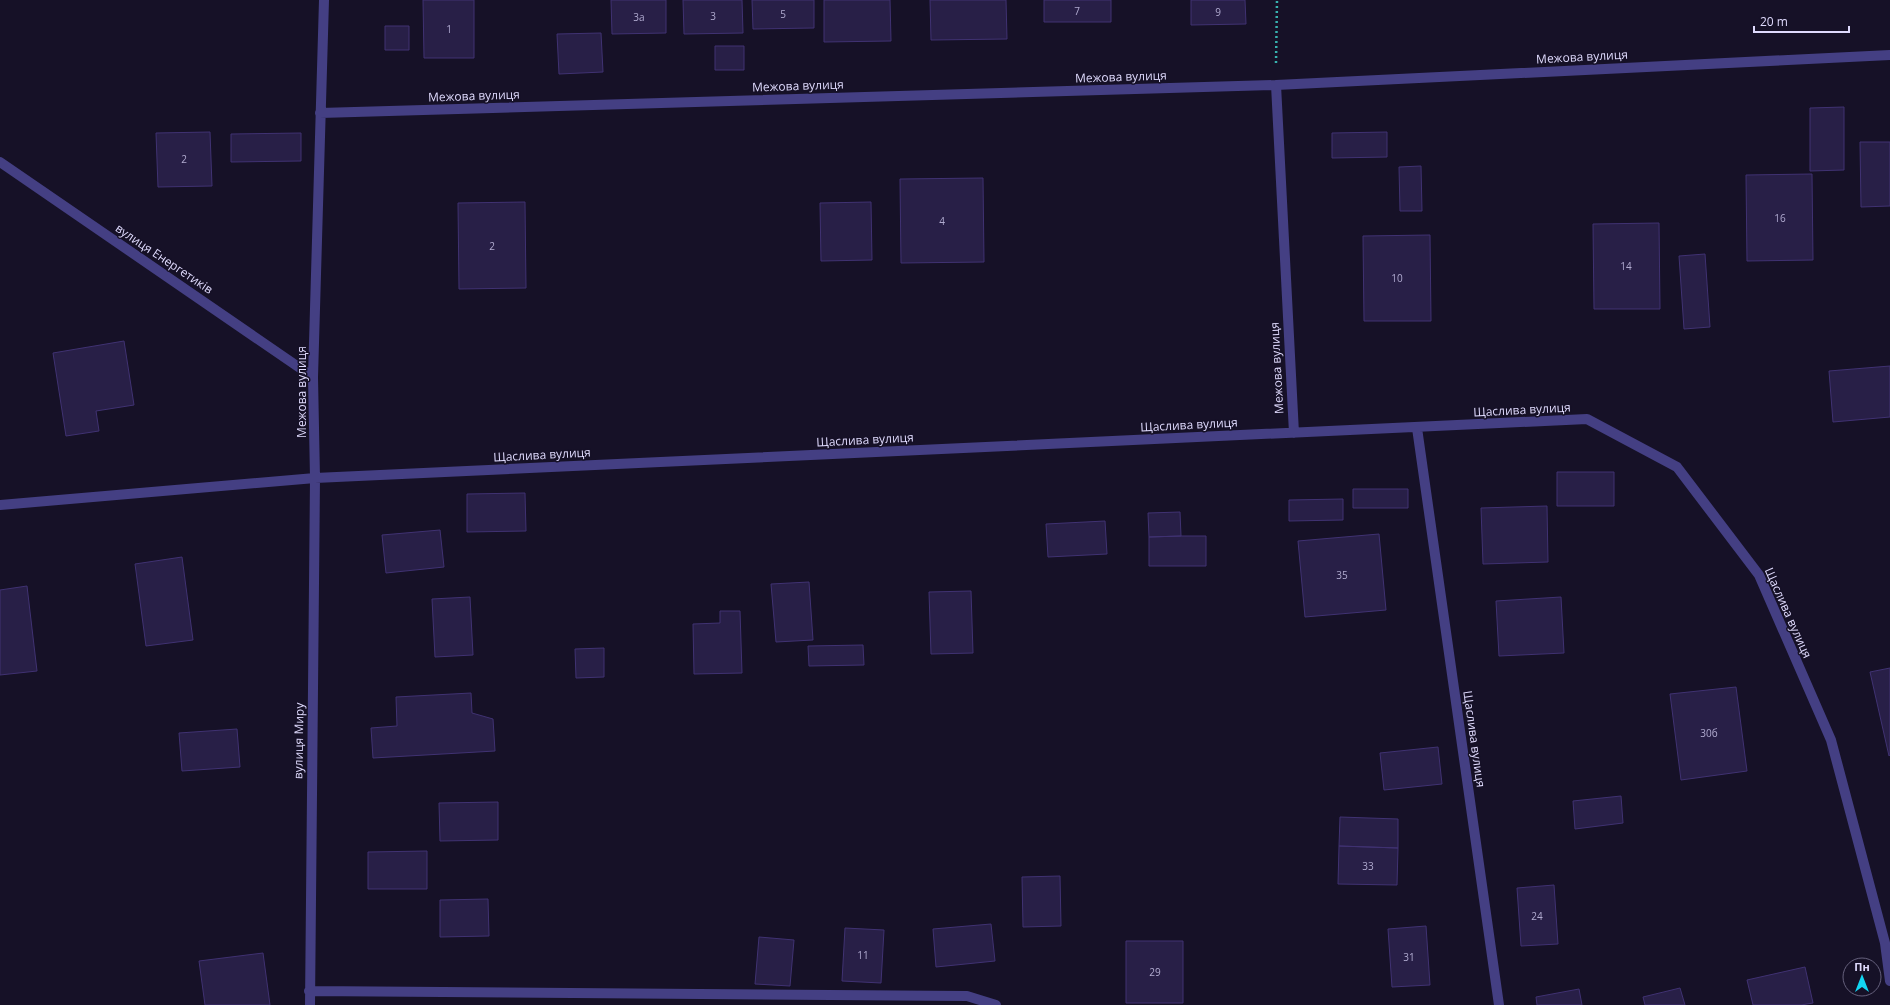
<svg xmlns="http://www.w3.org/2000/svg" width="1890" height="1005" viewBox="0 0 1890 1005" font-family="'Open Sans',sans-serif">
<rect width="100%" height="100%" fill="#161127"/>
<path fill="#281f47" stroke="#403272" d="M 423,0 L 474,0 L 474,58 L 424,58 Z
M 611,0 L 666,0 L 666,33 L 612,34 Z
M 683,0 L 742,0 L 743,33 L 684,34 Z
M 752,0 L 814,0 L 814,28 L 753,29 Z
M 824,0 L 890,0 L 891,41 L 824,42 Z
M 930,0 L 1006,0 L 1007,39 L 931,40 Z
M 1044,0 L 1111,0 L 1111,22 L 1044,22 Z
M 1191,0 L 1245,0 L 1246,24 L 1191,25 Z
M 385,26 L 409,26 L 409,50 L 385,50 Z
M 601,33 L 603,72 L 559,74 L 557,34 Z
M 715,46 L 744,46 L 744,70 L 715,70 Z
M 1844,107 L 1844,170 L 1810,171 L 1810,108 Z
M 210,132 L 212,186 L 158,187 L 156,133 Z
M 1387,132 L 1387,157 L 1332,158 L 1332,133 Z
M 301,133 L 301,161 L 231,162 L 231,134 Z
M 1860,142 L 1890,142 L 1890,206 L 1861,207 Z
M 1421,166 L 1422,211 L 1400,211 L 1399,167 Z
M 1812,174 L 1813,260 L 1747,261 L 1746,175 Z
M 983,178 L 984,262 L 901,263 L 900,179 Z
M 525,202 L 526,288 L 459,289 L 458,203 Z
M 871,202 L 872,260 L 821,261 L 820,203 Z
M 1659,223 L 1660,309 L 1594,309 L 1593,224 Z
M 1430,235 L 1431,321 L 1364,321 L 1363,236 Z
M 1705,254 L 1710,327 L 1684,329 L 1679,256 Z
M 124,341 L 134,405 L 96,411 L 99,431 L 66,436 L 53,353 Z
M 1890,366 L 1890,417 L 1833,422 L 1829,371 Z
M 1557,472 L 1614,472 L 1614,506 L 1557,506 Z
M 1353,489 L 1408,489 L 1408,508 L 1353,508 Z
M 525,493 L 526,531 L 467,532 L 467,494 Z
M 1343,499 L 1343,520 L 1289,521 L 1289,500 Z
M 1547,506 L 1548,562 L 1483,564 L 1481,508 Z
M 1180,512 L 1181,536 L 1149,537 L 1148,513 Z
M 1105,521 L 1107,554 L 1048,557 L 1046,524 Z
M 440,530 L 444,567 L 386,573 L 382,535 Z
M 1379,534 L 1386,610 L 1305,617 L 1298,541 Z
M 1181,536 L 1206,536 L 1206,566 L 1149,566 L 1149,537 Z
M 182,557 L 193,640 L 146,646 L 135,564 Z
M 809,582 L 813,640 L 776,642 L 771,584 Z
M 27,586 L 37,671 L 0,675 L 0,590 Z
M 971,591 L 973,653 L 931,654 L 929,592 Z
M 470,597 L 473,655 L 435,657 L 432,599 Z
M 1561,597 L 1564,653 L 1499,656 L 1496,601 Z
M 720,611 L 740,611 L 742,673 L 694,674 L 693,624 L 720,623 Z
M 863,645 L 864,665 L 809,666 L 808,646 Z
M 604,648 L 604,677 L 576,678 L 575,649 Z
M 1890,668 L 1890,755 L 1889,756 L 1870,672 Z
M 1736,687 L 1747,771 L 1681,780 L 1670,694 Z
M 471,693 L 472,713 L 493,719 L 495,751 L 373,758 L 371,728 L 397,726 L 396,697 Z
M 237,729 L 240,767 L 182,771 L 179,733 Z
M 1438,747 L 1442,784 L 1384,790 L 1380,753 Z
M 1621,796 L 1623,823 L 1575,829 L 1573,801 Z
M 498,802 L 498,840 L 440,841 L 439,803 Z
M 1340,817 L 1398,819 L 1398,848 L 1339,846 Z
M 1339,846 L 1398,848 L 1397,885 L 1338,884 Z
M 427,851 L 427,889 L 368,889 L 368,852 Z
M 1060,876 L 1061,926 L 1023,927 L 1022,877 Z
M 1554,885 L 1558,944 L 1521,946 L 1517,888 Z
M 488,899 L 489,936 L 440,937 L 440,900 Z
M 991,924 L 995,961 L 936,967 L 933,929 Z
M 1426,926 L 1430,985 L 1392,987 L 1388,929 Z
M 845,928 L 884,930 L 881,983 L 842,981 Z
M 759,937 L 794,940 L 790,986 L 755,984 Z
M 1126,941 L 1183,941 L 1183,1003 L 1126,1003 Z
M 263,953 L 270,1005 L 205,1005 L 199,961 Z
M 1805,967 L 1813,1003 L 1801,1005 L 1753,1005 L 1747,980 Z
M 1680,988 L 1685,1005 L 1645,1005 L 1643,997 Z
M 1579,989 L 1582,1005 L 1537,1005 L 1536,997 Z"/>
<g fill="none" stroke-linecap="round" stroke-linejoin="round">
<path stroke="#37b3af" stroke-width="2.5" stroke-dasharray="2 3" stroke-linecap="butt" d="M 1276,63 L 1277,0"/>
<path stroke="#443f83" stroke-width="10" d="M 1276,85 L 1294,433
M 320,113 L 1276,85 L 1890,55
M 0,162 L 313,377
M 1417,428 L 1499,1005
M 0,505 L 315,478 L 1587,419 L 1677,467 L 1759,575 L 1831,740 L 1885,943 L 1890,981
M 309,991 L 967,996 L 996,1005
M 310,1005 L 315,478 L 313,377 L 324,0"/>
</g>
<g text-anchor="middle" stroke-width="3" stroke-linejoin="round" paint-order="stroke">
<g font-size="10" fill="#b1abd0">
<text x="1077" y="15">7</text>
<text x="1218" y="16">9</text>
<text x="783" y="18">5</text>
<text x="713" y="20">3</text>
<text x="639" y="21">3а</text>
<text x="449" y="33">1</text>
<text x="184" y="163">2</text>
<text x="1780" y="222">16</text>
<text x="942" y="225">4</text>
<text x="492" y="250">2</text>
<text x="1626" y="270">14</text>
<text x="1397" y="282">10</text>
<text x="1342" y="579">35</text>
<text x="1709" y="737">30б</text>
<text x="1368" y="870">33</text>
<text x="1537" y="920">24</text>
<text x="863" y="959">11</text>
<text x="1409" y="961">31</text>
<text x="1155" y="976">29</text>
</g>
<g font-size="12" fill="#dfdafd" stroke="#161127">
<text transform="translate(1582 57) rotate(-3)" y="4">Межова вулиця</text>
<text transform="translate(1121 77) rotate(-2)" y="4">Межова вулиця</text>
<text transform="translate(798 86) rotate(-2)" y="4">Межова вулиця</text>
<text transform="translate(474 96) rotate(-2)" y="4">Межова вулиця</text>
<text transform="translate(164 259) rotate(34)" y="4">вулиця Енергетиків</text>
<text transform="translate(1277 368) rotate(-93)" y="4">Межова вулиця</text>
<text transform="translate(302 392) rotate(-90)" y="4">Межова вулиця</text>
<text transform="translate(1522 410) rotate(-3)" y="4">Щаслива вулиця</text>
<text transform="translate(1189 425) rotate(-3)" y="4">Щаслива вулиця</text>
<text transform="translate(865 440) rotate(-3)" y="4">Щаслива вулиця</text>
<text transform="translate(542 455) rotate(-3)" y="4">Щаслива вулиця</text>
<text transform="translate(1788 613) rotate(66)" y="4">Щаслива вулиця</text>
<text transform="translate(1474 739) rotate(82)" y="4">Щаслива вулиця</text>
<text transform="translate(299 741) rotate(-89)" y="4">вулиця Миру</text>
</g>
</g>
<g transform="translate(1862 977)"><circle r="19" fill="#161127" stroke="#66617d"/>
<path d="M0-3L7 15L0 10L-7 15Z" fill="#12d5f1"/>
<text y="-6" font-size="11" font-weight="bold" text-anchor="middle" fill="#dfdafd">Пн</text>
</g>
<path d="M1754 26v6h95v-6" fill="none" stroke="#dfdafd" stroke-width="2"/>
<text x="1760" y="26" font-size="12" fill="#dfdafd" stroke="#161127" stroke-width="3" paint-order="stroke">20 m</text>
</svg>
